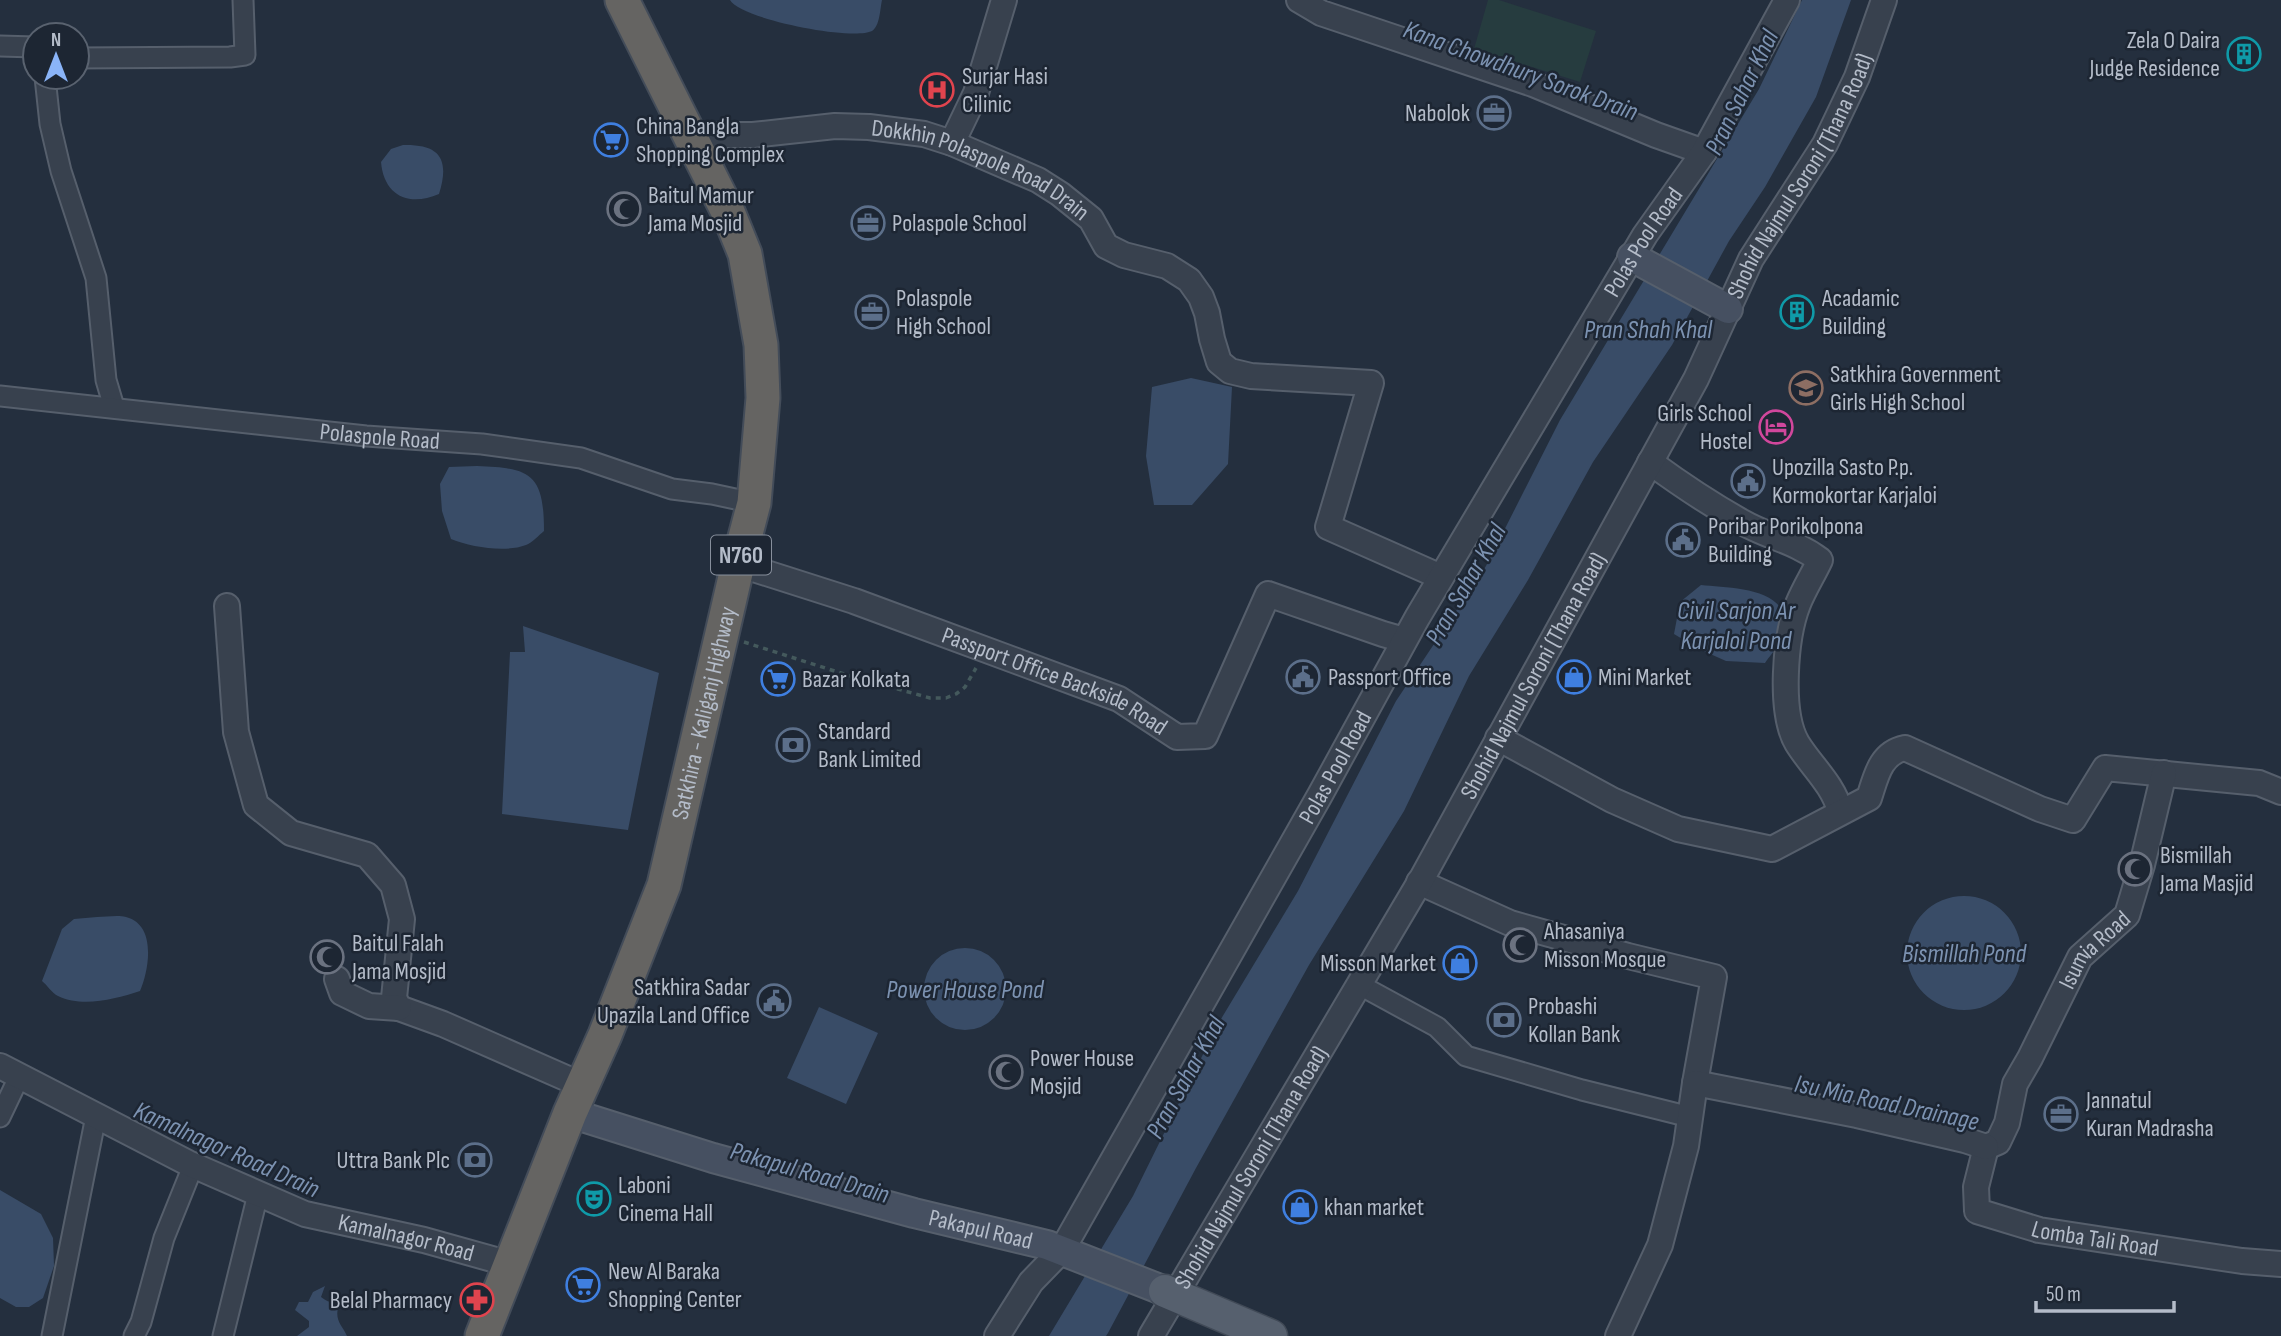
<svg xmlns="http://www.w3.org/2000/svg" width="2281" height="1336" viewBox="0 0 2281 1336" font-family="'Sofia Sans Condensed',sans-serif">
<rect width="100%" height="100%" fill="#242f3e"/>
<path fill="#263c3f" d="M 1488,0 L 1499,0 L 1596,31 L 1580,82 L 1474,49 Z"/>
<path fill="#394c67" d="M 730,0 L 882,0 C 880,9 880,26 872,31 C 852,41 740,19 730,0 Z
M 1802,0 L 1851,0 L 1816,97 L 1765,187 L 1729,241 L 1672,345 L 1593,462 L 1528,580 L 1469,676 L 1404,811 L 1309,965 L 1196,1168 L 1108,1333 L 1106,1336 L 1049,1336 L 1133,1196 L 1218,1024 L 1298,891 L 1396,701 L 1486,566 L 1560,420 L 1759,89 Z
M 403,145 C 440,144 450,159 439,194 C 409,207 384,196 381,162 L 391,149 Z
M 1191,378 L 1232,387 L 1228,464 L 1192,505 L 1154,505 L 1146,456 L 1152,387 Z
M 477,466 C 530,468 544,473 544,531 C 539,535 532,543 526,545 C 505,553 471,547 451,539 L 442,511 L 440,484 L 449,467 Z
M 1701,585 C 1730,588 1792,587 1785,631 C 1784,641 1771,654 1765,663 L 1726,661 L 1699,649 L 1674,634 L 1680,602 Z
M 523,626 L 659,673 L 628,830 L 502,814 L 510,652 L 525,652 Z
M1907 953a57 57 0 1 1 114 0a57 57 0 1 1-114 0Z
M 97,917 C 106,917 118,915 126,917 C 157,925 149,970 140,991 C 115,999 83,1008 58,996 C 52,993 47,985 42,981 L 62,929 L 74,919 Z
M924 989a41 41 0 1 1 82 0a41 41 0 1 1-82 0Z
M 819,1007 L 878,1033 L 846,1104 L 787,1078 Z
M 0,1190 L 41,1214 L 53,1238 L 54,1266 L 43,1298 L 29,1307 L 16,1307 L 0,1298 Z
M 325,1286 L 321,1297 C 331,1305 338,1304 346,1294 L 352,1308 L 338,1308 C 335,1321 342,1325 347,1336 L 297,1336 L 309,1327 L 309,1321 L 295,1310 L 299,1302 L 308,1302 L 313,1292 Z"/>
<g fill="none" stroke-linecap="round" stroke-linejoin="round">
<defs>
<g id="minor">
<path d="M 0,46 L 35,47"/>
<path d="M 77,58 L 230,57 L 245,55 L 243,0"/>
<path d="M 45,77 L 50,124 L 61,171 L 96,278 L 106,380 L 114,407"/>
<path id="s1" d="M 0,396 L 366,436 L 482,444 L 581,458 L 672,489 L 712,494 L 754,503"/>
<path d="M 1358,984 L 1437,1027 L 1466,1056 L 1582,1090 L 1690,1117"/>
<path d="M 0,1117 L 20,1075"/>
<path d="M 52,1336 L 96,1116"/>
<path d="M 134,1336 L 141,1322 L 164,1238 L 193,1166"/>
<path d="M 223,1336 L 258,1194"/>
</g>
<g id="tertiary">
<path d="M 1299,0 L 1321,13 L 1533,84 L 1656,135 L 1704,152"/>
<path id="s2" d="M 689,135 L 753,135 L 835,126 L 869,127 L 924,134 L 952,143 L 1038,180 L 1060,194 L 1091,219 L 1106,246 L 1124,255 L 1167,266 L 1189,280 L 1201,297 L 1207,313 L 1212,339 L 1219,362 L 1230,371 L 1251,376 L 1371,383 L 1328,527 L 1441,577"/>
<path d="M 952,143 L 976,93 L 1004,0"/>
<path d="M 1650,462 C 1680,484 1710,504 1742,522 C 1768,537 1795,541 1820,560 C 1813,575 1804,589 1798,604 C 1785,637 1779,712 1797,743 C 1811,766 1833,784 1840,811"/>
<path id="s3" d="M 738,564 L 854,601 L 1119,699 L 1177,737 L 1205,736 L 1268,594 L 1383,634 L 1404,640"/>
<path d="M 227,606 L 236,732 L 256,805 L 291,833 L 367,855 L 393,885 L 402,919 L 394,998 L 399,1008 L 443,1024 L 584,1086"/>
<path d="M 1498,738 L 1612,800 L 1678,829 L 1772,849 L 1869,798 C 1876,777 1880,753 1905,748 L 2040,809 L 2073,820 L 2105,768 L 2259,783 L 2281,792"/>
<path d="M 1419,882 L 1510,923 L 1628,956 L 1714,977 L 1695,1083"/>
<path d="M 337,979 L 342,993 L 369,1006 L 399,1008"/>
<path id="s4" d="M 0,1066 L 188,1163 L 305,1214 L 424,1240 L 510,1264"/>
<path id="s5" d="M 1986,1147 L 1998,1142 L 2007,1123 L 2015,1084 L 2030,1058 L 2080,957 L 2127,915 L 2142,865 L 2164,773"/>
<path id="s6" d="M 1986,1147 L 1976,1187 L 1977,1211 L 2039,1230 L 2242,1261 L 2281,1264"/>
<path id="s7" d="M 997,1336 L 1031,1282 L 1062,1250 L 1320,795 L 1417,618 L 1645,235 L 1704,152 L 1787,0"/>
<path id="s8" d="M 1151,1336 L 1421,880 L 1696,379 L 1751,259 L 1825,144 L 1857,77 L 1884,0"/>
<path d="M 1618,1336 L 1660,1245 L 1686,1146 L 1695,1083 L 1857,1115 L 1965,1140 L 1986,1147"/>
</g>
<g id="secondary">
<path d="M 1632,257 L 1728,309"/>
<path id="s9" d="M 570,1113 L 713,1158 L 914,1213 L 1047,1245 L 1165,1291"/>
</g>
<path id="primary" d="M 1165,1291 L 1271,1336"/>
<g id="trunk">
<path id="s10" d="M 482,1336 L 570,1113 L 605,1035 L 664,885 L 738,564 L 754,503 L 763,398 L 761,345 L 745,254 L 728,212 L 622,0"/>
</g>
</defs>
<use href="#minor" stroke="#565f6c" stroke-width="23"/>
<use href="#tertiary" stroke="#565f6c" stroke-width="28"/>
<use href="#secondary" stroke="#565f6c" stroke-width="32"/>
<use href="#primary" stroke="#414a57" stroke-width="35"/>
<use href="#trunk" stroke="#434c59" stroke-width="37"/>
<path stroke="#44595c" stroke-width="3.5" stroke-dasharray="5 5" stroke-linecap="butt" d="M 744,642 L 847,675 L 930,698 L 946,698 L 956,694 L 965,687 L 976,668"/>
<use href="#minor" stroke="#38414e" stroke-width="19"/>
<use href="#tertiary" stroke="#38414e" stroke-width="24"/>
<use href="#secondary" stroke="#465061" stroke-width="28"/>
<use href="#primary" stroke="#56606e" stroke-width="32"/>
<use href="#trunk" stroke="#656462" stroke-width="33"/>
</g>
<defs>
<symbol id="building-ring" viewBox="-11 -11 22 22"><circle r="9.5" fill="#1d2633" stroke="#0f9aa8" stroke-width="1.5"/><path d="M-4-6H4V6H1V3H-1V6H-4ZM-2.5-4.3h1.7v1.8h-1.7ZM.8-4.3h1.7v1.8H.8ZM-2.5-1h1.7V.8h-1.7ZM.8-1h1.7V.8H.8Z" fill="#0f9aa8"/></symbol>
<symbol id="hospital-ring" viewBox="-11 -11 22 22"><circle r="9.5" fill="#1d2633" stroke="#e0444e" stroke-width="1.5"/><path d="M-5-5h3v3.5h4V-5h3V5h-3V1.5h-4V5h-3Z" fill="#e0444e"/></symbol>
<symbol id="office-ring" viewBox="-11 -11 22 22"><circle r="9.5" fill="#1d2633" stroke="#5c6f8a" stroke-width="1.5"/><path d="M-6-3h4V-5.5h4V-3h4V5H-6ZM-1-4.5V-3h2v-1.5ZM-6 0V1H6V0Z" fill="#5c6f8a"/></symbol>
<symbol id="supermarket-ring" viewBox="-11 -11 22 22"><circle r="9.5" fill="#1d2633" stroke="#3f7fe0" stroke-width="1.5"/><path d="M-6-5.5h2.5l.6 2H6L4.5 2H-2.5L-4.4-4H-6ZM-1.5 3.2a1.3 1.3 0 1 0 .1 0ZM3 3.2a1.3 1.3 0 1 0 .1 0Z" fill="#3f7fe0"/></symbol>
<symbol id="mosque-ring" viewBox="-11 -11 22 22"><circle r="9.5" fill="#1d2633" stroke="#6b7280" stroke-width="1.5"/><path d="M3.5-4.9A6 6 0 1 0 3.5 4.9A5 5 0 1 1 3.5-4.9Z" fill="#6b7280"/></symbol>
<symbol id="school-ring" viewBox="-11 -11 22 22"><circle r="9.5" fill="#1d2633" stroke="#8d6e63" stroke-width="1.5"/><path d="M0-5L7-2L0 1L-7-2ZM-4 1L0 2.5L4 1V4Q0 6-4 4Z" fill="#8d6e63"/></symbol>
<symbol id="hotel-ring" viewBox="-11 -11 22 22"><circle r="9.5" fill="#1d2633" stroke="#d1479c" stroke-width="1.5"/><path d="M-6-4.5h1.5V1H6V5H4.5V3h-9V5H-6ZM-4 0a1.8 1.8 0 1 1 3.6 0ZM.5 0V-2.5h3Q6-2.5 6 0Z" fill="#d1479c"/></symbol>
<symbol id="civic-ring" viewBox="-11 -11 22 22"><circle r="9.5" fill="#1d2633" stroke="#5c6f8a" stroke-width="1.5"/><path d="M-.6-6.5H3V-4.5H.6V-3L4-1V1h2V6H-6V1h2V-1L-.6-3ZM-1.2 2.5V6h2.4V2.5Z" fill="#5c6f8a"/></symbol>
<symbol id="shop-ring" viewBox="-11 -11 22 22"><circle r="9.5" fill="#1d2633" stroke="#3f7fe0" stroke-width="1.5"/><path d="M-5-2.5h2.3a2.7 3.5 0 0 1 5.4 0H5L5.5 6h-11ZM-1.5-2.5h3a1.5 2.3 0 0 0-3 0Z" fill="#3f7fe0"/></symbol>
<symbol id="bank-ring" viewBox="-11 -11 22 22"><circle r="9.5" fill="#1d2633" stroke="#5c6f8a" stroke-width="1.5"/><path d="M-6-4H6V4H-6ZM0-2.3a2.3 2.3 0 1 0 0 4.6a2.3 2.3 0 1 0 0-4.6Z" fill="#5c6f8a"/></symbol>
<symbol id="theatre-ring" viewBox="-11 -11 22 22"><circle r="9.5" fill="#1d2633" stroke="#0f9aa8" stroke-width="1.5"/><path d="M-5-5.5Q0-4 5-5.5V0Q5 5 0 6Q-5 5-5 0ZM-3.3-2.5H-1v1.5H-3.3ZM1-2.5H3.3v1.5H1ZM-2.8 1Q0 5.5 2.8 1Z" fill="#0f9aa8"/></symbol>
<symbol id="pharmacy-ring" viewBox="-11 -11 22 22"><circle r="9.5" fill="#1d2633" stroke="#e0444e" stroke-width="1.5"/><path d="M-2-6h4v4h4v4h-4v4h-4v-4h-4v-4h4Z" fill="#e0444e"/></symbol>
</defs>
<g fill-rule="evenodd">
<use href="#building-ring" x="2225" y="35" width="38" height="38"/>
<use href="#hospital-ring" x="918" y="71" width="38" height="38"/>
<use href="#office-ring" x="1475" y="94" width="38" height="38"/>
<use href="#supermarket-ring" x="592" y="121" width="38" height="38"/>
<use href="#mosque-ring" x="605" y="190" width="38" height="38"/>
<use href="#office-ring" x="849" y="204" width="38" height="38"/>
<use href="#office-ring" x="853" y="293" width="38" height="38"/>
<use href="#building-ring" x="1778" y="293" width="38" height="38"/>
<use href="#school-ring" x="1787" y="369" width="38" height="38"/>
<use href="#hotel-ring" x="1757" y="408" width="38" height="38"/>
<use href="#civic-ring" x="1729" y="462" width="38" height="38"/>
<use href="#civic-ring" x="1664" y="521" width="38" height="38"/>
<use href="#civic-ring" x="1284" y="658" width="38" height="38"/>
<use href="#shop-ring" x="1555" y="658" width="38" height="38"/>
<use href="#supermarket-ring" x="759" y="660" width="38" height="38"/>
<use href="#bank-ring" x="774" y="726" width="38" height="38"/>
<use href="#mosque-ring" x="2116" y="850" width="38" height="38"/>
<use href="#mosque-ring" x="1501" y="926" width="38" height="38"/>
<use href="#mosque-ring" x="308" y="938" width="38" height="38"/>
<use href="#shop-ring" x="1441" y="944" width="38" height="38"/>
<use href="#civic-ring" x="755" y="982" width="38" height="38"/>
<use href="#bank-ring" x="1485" y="1001" width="38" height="38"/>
<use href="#mosque-ring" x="987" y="1053" width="38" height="38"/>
<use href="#office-ring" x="2042" y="1095" width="38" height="38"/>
<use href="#bank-ring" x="456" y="1141" width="38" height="38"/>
<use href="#theatre-ring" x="575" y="1180" width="38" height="38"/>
<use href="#shop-ring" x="1281" y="1188" width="38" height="38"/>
<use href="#supermarket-ring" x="564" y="1266" width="38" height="38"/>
<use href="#pharmacy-ring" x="458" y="1281" width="38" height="38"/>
</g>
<g text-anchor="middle" stroke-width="5" stroke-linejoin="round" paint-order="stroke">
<rect fill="#1d2633" stroke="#878f9c" stroke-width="2" x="711" y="535.5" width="60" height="39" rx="5"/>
<g font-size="23" font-weight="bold" fill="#b4bcc9">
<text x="741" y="563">N760</text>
</g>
<g font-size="24" fill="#b4bcc9" stroke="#1d2633" text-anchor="start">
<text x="2220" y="48" text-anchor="end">Zela O Daira<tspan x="2220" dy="28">Judge Residence</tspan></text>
<text x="962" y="84">Surjar Hasi<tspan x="962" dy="28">Cilinic</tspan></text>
<text x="1470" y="121" text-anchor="end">Nabolok</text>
<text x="636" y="134">China Bangla<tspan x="636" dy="28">Shopping Complex</tspan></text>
<text x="648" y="203">Baitul Mamur<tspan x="648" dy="28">Jama Mosjid</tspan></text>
<text x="892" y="231">Polaspole School</text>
<text x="896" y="306">Polaspole<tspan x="896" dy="28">High School</tspan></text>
<text x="1822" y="306">Acadamic<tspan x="1822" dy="28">Building</tspan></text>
<text x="1830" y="382">Satkhira Government<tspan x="1830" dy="28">Girls High School</tspan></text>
<text x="1752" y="421" text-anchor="end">Girls School<tspan x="1752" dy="28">Hostel</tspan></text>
<text x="1772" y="475">Upozilla Sasto P.p.<tspan x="1772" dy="28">Kormokortar Karjaloi</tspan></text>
<text x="1708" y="534">Poribar Porikolpona<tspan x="1708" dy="28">Building</tspan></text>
<text x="1328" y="685">Passport Office</text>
<text x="1598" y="685">Mini Market</text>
<text x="802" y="687">Bazar Kolkata</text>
<text x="818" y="739">Standard<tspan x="818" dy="28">Bank Limited</tspan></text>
<text x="2160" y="863">Bismillah<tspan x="2160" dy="28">Jama Masjid</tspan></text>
<text x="1544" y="939">Ahasaniya<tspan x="1544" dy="28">Misson Mosque</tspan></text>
<text x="352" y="951">Baitul Falah<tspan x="352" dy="28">Jama Mosjid</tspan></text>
<text x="1436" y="971" text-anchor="end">Misson Market</text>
<text x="750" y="995" text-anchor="end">Satkhira Sadar<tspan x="750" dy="28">Upazila Land Office</tspan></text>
<text x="1528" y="1014">Probashi<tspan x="1528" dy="28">Kollan Bank</tspan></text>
<text x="1030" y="1066">Power House<tspan x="1030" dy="28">Mosjid</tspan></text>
<text x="2086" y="1108">Jannatul<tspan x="2086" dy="28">Kuran Madrasha</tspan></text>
<text x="450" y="1168" text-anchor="end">Uttra Bank Plc</text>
<text x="618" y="1193">Laboni<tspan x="618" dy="28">Cinema Hall</tspan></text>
<text x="1324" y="1215">khan market</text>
<text x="608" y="1279">New Al Baraka<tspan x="608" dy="28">Shopping Center</tspan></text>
<text x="452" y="1308" text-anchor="end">Belal Pharmacy</text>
</g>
<g font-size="24" fill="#b4bcc9" stroke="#1d2633">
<text dy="8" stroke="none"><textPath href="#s2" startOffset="301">Dokkhin Polaspole Road Drain</textPath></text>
<text dy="8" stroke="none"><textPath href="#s8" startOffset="1330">Shohid Najmul Soroni (Thana Road)</textPath></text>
<text dy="8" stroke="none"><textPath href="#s7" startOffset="1272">Polas Pool Road</textPath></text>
<text dy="8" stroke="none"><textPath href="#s1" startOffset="382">Polaspole Road</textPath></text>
<text dy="8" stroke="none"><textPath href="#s8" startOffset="763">Shohid Najmul Soroni (Thana Road)</textPath></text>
<text dy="8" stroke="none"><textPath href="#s3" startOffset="338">Passport Office Backside Road</textPath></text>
<text dy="8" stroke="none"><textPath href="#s10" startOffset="663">Satkhira - Kaliganj Highway</textPath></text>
<text dy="8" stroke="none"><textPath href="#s7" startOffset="663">Polas Pool Road</textPath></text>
<text dy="8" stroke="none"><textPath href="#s5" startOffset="231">Isumia Road</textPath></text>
<text dy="8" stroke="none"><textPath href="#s8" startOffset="196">Shohid Najmul Soroni (Thana Road)</textPath></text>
<text dy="8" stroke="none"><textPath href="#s9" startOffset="427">Pakapul Road</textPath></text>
<text dy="8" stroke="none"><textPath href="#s6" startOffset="187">Lomba Tali Road</textPath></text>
<text dy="8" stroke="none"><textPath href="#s4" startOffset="443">Kamalnagor Road</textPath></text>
</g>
<g font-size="26" font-style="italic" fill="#7c92b1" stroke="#1d2633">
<text transform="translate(1521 70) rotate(20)" y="9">Kana Chowdhury Sorok Drain</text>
<text transform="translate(1741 92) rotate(-64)" y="9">Pran Sahar Khal</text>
<text x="1648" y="338">Pran Shah Khal</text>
<text transform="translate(1465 584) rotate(-60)" y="9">Pran Sahar Khal</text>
<text x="1736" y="619">Civil Sarjon Ar<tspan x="1736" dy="30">Karjaloi Pond</tspan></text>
<text x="1964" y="962">Bismillah Pond</text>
<text x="965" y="998">Power House Pond</text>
<text transform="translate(1185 1077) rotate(-61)" y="9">Pran Sahar Khal</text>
<text transform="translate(1887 1102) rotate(12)" y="9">Isu Mia Road Drainage</text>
<text transform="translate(227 1149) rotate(24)" y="9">Kamalnagor Road Drain</text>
<text transform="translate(810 1172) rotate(16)" y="9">Pakapul Road Drain</text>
</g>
</g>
<g transform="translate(56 56)"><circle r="33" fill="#1d2633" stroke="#59626f" stroke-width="2"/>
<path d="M0-5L12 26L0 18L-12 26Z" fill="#8ab4f8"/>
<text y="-10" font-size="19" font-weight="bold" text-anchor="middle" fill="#b4bcc9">N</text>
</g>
<path d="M2036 1301v10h138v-10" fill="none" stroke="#b4bcc9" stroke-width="3.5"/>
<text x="2046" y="1301" font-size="21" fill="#b4bcc9" stroke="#1d2633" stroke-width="5" paint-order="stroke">50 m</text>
</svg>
